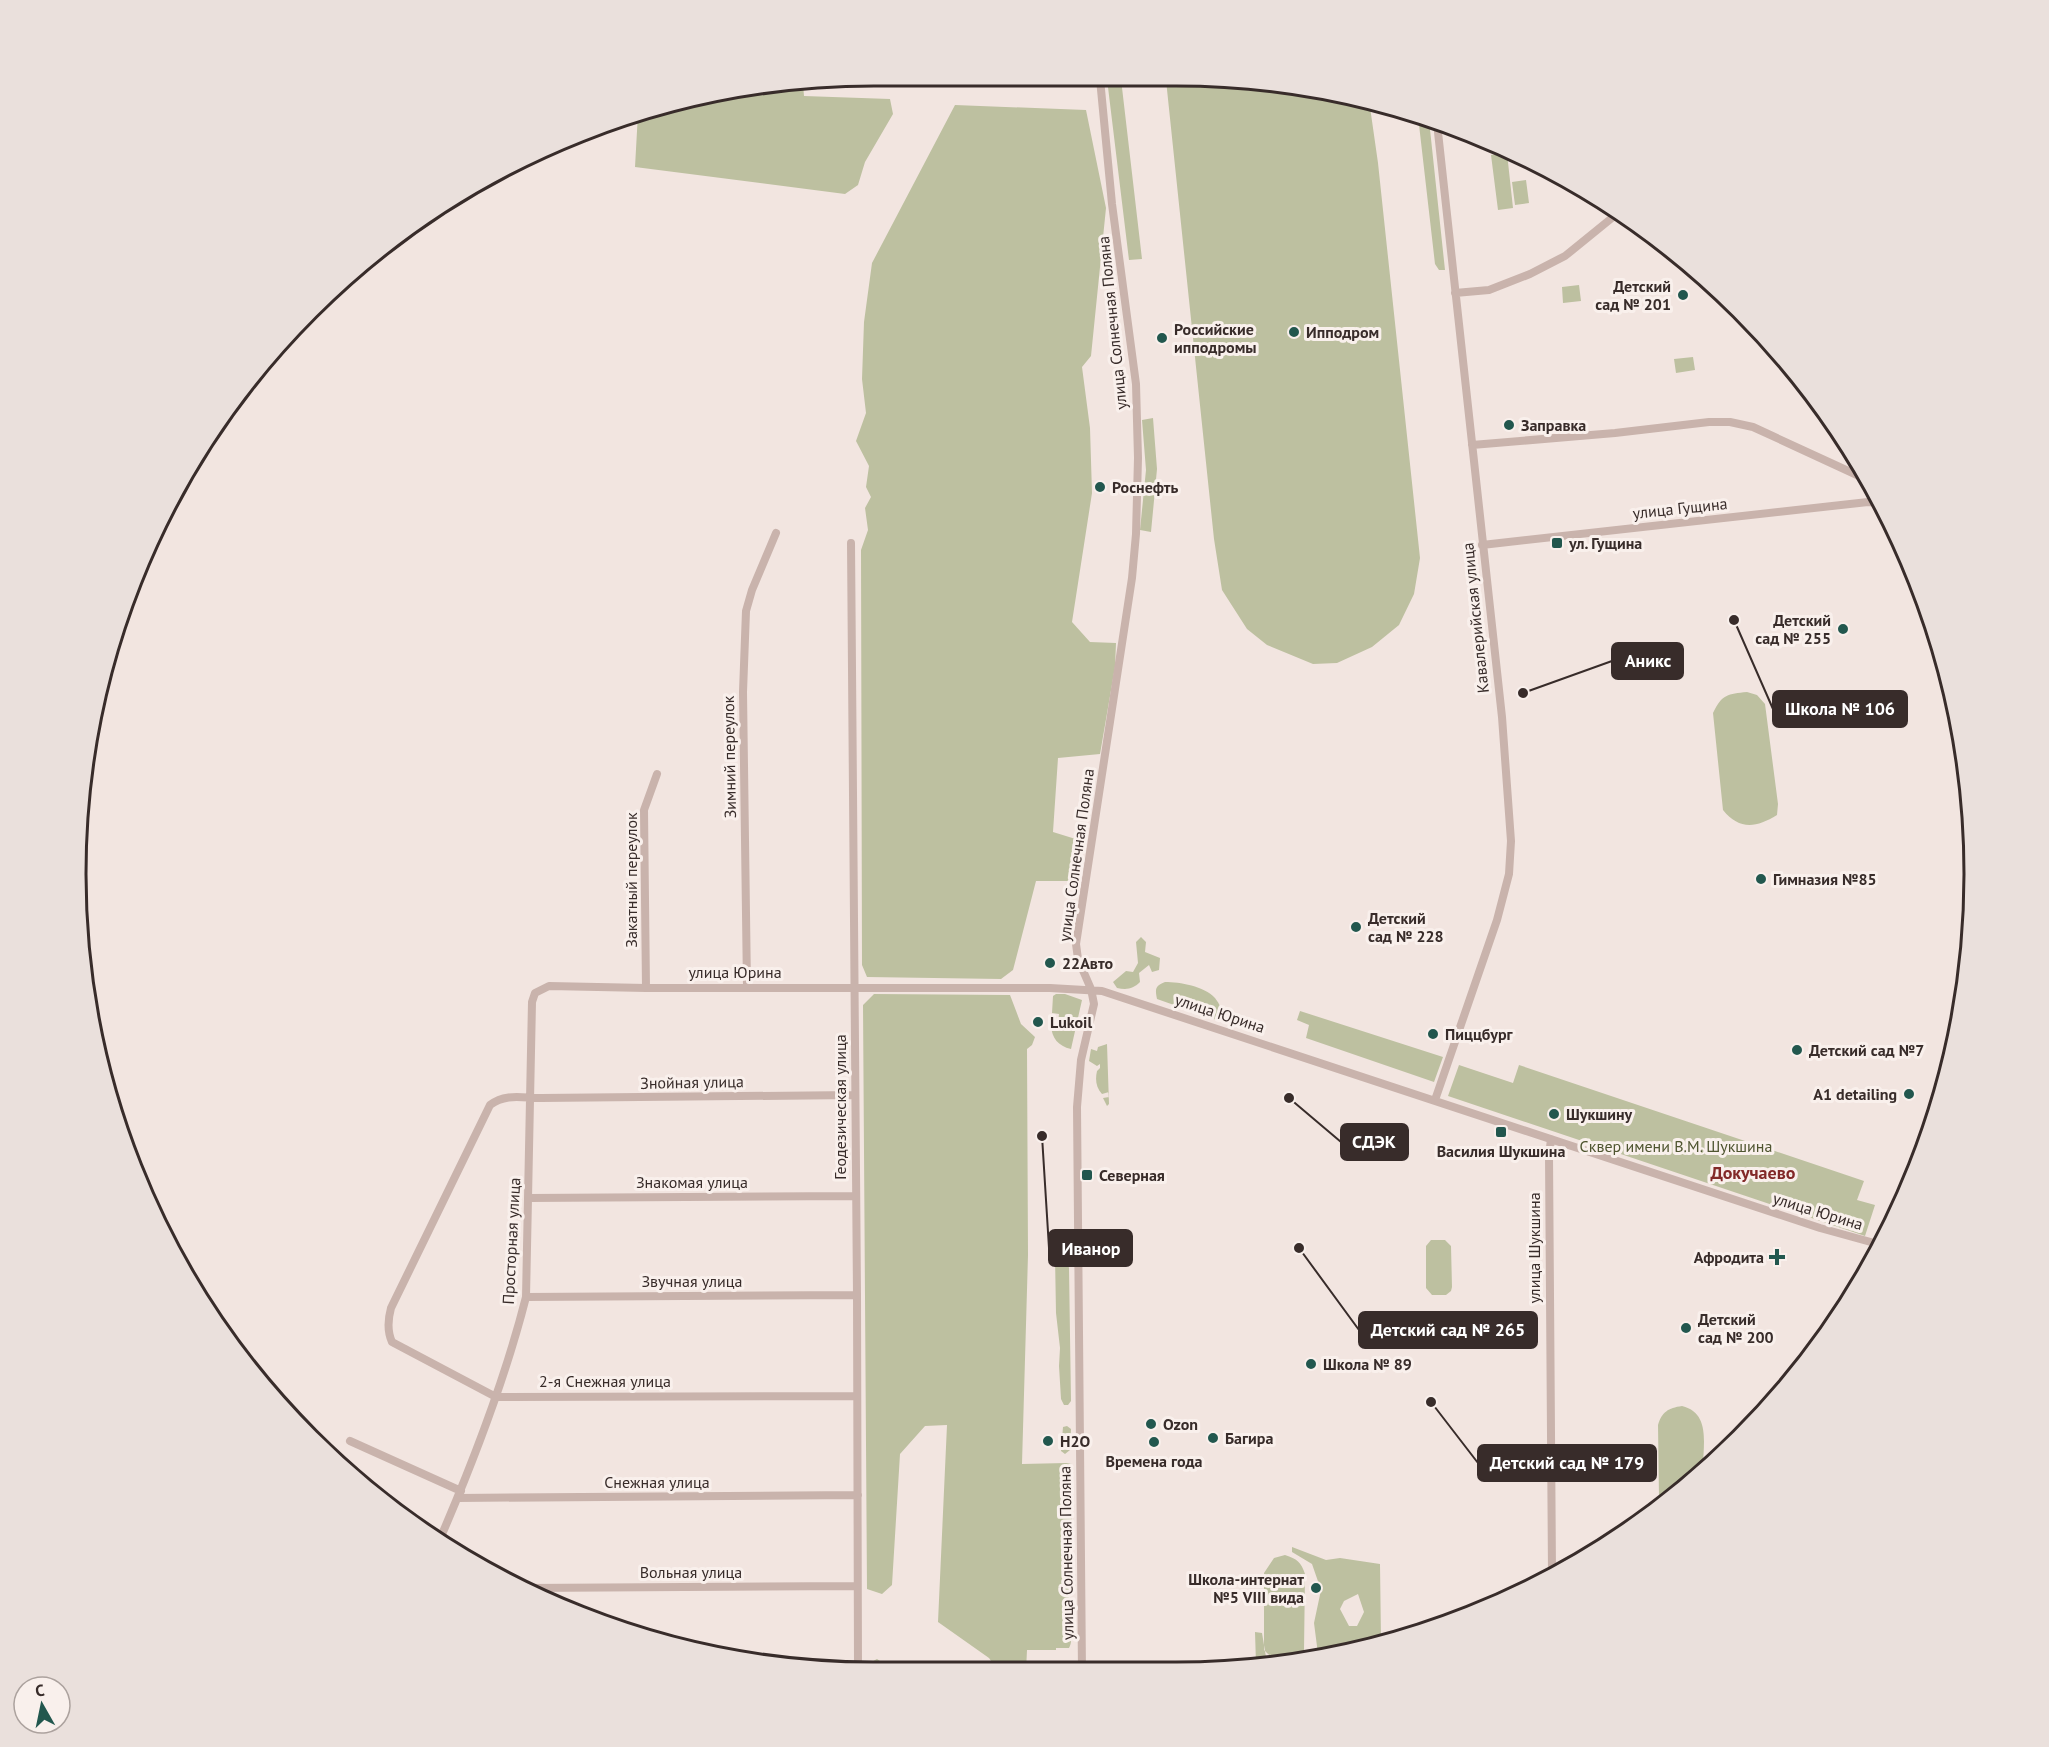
<svg xmlns="http://www.w3.org/2000/svg" width="2049" height="1747" viewBox="0 0 2049 1747" font-family="'PT Sans',sans-serif">
<rect width="100%" height="100%" fill="#f2e5e0"/>
<path fill="#bdc0a0" fill-rule="evenodd" d="M 1107,79 L 1121,79 L 1142,259 L 1129,260 Z
M 1166,80 L 1279,82 L 1369,100 L 1378,163 L 1420,558 L 1414,594 L 1399,625 L 1372,647 L 1337,663 L 1313,664 L 1267,645 L 1247,629 L 1222,590 L 1214,539 Z
M 803,84 L 804,96 L 890,99 L 893,114 L 865,162 L 858,185 L 845,194 L 635,167 L 638,113 L 667,102 Z
M 955,105 L 1086,110 L 1106,208 L 1091,356 L 1082,367 L 1090,428 L 1092,493 L 1072,622 L 1090,642 L 1116,643 L 1115,667 L 1100,754 L 1058,758 L 1053,832 L 1082,841 L 1078,881 L 1036,881 L 1013,970 L 1001,979 L 867,977 L 862,965 L 861,550 L 868,530 L 865,508 L 871,497 L 866,487 L 869,466 L 856,441 L 866,413 L 862,379 L 864,322 L 872,263 Z
M 1418,116 L 1429,120 L 1445,270 L 1439,270 L 1435,264 Z
M 1507,153 L 1513,208 L 1498,210 L 1491,155 Z
M 1526,180 L 1529,203 L 1515,205 L 1512,182 Z
M 1579,285 L 1581,301 L 1563,303 L 1562,287 Z
M 1693,357 L 1695,370 L 1676,373 L 1674,359 Z
M 1153,418 L 1157,469 L 1151,532 L 1140,530 L 1146,470 L 1142,420 Z
M 1747,692 L 1757,695 L 1765,704 L 1778,804 L 1777,815 C 1756,828 1739,830 1723,810 L 1713,713 C 1722,694 1728,694 1747,692 Z
M 1141,937 L 1146,942 L 1145,952 L 1160,958 L 1159,970 L 1152,972 L 1149,965 L 1139,973 L 1140,982 C 1133,989 1127,990 1117,988 L 1113,982 L 1126,971 L 1133,972 L 1138,963 L 1136,942 Z
M 1165,982 C 1180,982 1204,986 1215,998 C 1221,1005 1224,1016 1228,1024 L 1157,999 C 1155,989 1155,986 1165,982 Z
M 874,994 L 1010,995 L 1021,1024 L 1035,1037 L 1032,1045 L 1027,1049 L 1028,1255 L 1022,1464 L 1066,1463 L 1072,1464 L 1072,1573 L 1071,1592 L 1067,1601 L 1071,1610 L 1064,1620 C 1069,1628 1074,1639 1069,1648 L 1056,1648 L 1056,1650 L 1027,1650 L 1026,1671 L 998,1671 L 989,1658 L 938,1622 L 947,1425 L 925,1426 L 900,1454 L 892,1585 L 882,1594 L 867,1589 L 863,1005 Z
M 1056,994 L 1065,994 L 1082,1000 L 1071,1049 C 1058,1046 1052,1038 1051,1026 L 1058,1025 L 1059,1014 L 1052,1013 L 1053,996 Z
M 1300,1011 L 1443,1057 L 1434,1082 L 1306,1038 L 1309,1025 L 1297,1020 Z
M 1107,1044 L 1109,1104 L 1107,1106 L 1103,1098 L 1109,1097 L 1109,1092 L 1102,1094 C 1096,1087 1095,1080 1097,1071 L 1100,1068 L 1100,1064 L 1097,1066 L 1089,1061 L 1091,1049 L 1097,1051 L 1098,1047 Z
M 1459,1065 L 1513,1083 L 1519,1065 L 1864,1181 L 1857,1200 L 1875,1205 L 1865,1236 L 1448,1096 Z
M 1431,1240 L 1445,1240 L 1451,1246 L 1452,1287 L 1451,1291 L 1446,1295 L 1432,1295 L 1426,1288 L 1426,1246 Z
M 1058,1251 L 1064,1252 L 1069,1268 L 1071,1401 L 1068,1405 L 1064,1405 L 1061,1399 L 1059,1366 L 1060,1348 L 1056,1313 L 1055,1256 Z
M 1682,1406 C 1711,1413 1703,1445 1703,1468 L 1661,1503 L 1659,1498 L 1658,1425 C 1662,1412 1668,1408 1682,1406 Z
M 1067,1426 L 1071,1429 L 1070,1450 L 1065,1454 L 1061,1451 L 1063,1427 Z
M 1292,1547 L 1326,1560 L 1340,1558 L 1380,1564 L 1381,1642 L 1332,1657 L 1316,1658 L 1318,1654 L 1314,1623 L 1321,1590 L 1312,1564 L 1292,1552 ZM 1358,1594 L 1364,1612 L 1357,1626 L 1349,1626 L 1340,1609 L 1344,1601 Z
M 1285,1555 C 1297,1559 1301,1562 1305,1574 L 1304,1651 L 1299,1659 C 1284,1662 1275,1662 1264,1650 L 1264,1573 L 1274,1558 Z
M 1255,1632 L 1262,1633 L 1267,1663 L 1256,1664 Z
M 877,1659 L 895,1671 L 865,1670 L 865,1665 Z"/>
<g fill="none" stroke-linecap="round" stroke-linejoin="round">
<path stroke="#c9b3ac" stroke-width="8" d="M 1455,293 L 1489,290 L 1530,274 L 1565,256 L 1618,213
M 1472,445 L 1615,433 L 1709,422 L 1730,422 L 1753,427 L 1870,481
M 851,543 L 857,1295 L 858,1670
M 1482,545 L 1868,502 L 1881,503
M 747,987 L 743,692 L 746,611 L 752,590 L 776,533
M 646,988 L 644,810 L 657,774
M 855,1095 L 541,1098 C 522,1098 506,1093 490,1105 L 391,1308 C 388,1319 387,1331 392,1342 L 496,1397 L 856,1396
M 1435,1100 L 1497,920 L 1509,874 L 1511,841 L 1502,717 L 1437,123
M 1551,1139 L 1549,1156 L 1552,1573
M 529,1198 L 856,1196
M 526,1297 L 857,1295
M 350,1441 L 461,1491
M 458,1498 L 858,1495
M 440,1539 C 474,1460 505,1380 526,1297 L 532,1002 L 535,993 L 549,986 L 646,988 L 1050,988 L 1102,991 L 1820,1228 L 1878,1244
M 525,1588 L 857,1586
M 1082,1672 L 1077,1107 L 1081,1060 L 1094,1004 L 1091,989 L 1078,959 L 1076,944 L 1132,578 L 1136,534 L 1138,458 L 1136,384 L 1112,204 L 1100,79"/>
</g>
<g fill="#22574e" stroke="#f9f0ec" stroke-width="2">
<circle cx="1683" cy="295" r="6"/>
<circle cx="1294" cy="332" r="6"/>
<circle cx="1162" cy="338" r="6"/>
<circle cx="1509" cy="425" r="6"/>
<circle cx="1100" cy="487" r="6"/>
<rect x="1551" y="537" width="12" height="12" rx="3"/>
<circle cx="1843" cy="629" r="6"/>
<circle cx="1761" cy="879" r="6"/>
<circle cx="1356" cy="927" r="6"/>
<circle cx="1050" cy="963" r="6"/>
<circle cx="1038" cy="1022" r="6"/>
<circle cx="1433" cy="1034" r="6"/>
<circle cx="1797" cy="1050" r="6"/>
<circle cx="1909" cy="1094" r="6"/>
<circle cx="1554" cy="1114" r="6"/>
<rect x="1495" y="1126" width="12" height="12" rx="3"/>
<rect x="1081" y="1169" width="12" height="12" rx="3"/>
<path d="M1774 1248h6v6h6v6h-6v6h-6v-6h-6v-6h6z"/>
<circle cx="1686" cy="1328" r="6"/>
<circle cx="1311" cy="1364" r="6"/>
<circle cx="1151" cy="1424" r="6"/>
<circle cx="1213" cy="1438" r="6"/>
<circle cx="1048" cy="1441" r="6"/>
<circle cx="1154" cy="1442" r="6"/>
<circle cx="1316" cy="1588" r="6"/>
</g>
<g text-anchor="middle" stroke-width="6" stroke-linejoin="round" paint-order="stroke">
<g font-size="16" font-weight="bold" fill="#382c2a" stroke="#f9f0ec" text-anchor="start">
<text x="1671" y="292" text-anchor="end">Детский<tspan x="1671" dy="18">сад № 201</tspan></text>
<text x="1174" y="335">Российские<tspan x="1174" dy="18">ипподромы</tspan></text>
<text x="1306" y="338">Ипподром</text>
<text x="1521" y="431">Заправка</text>
<text x="1112" y="493">Роснефть</text>
<text x="1569" y="549">ул. Гущина</text>
<text x="1831" y="626" text-anchor="end">Детский<tspan x="1831" dy="18">сад № 255</tspan></text>
<text x="1773" y="885">Гимназия №85</text>
<text x="1368" y="924">Детский<tspan x="1368" dy="18">сад № 228</tspan></text>
<text x="1062" y="969">22Авто</text>
<text x="1050" y="1028">Lukoil</text>
<text x="1445" y="1040">Пиццбург</text>
<text x="1809" y="1056">Детский сад №7</text>
<text x="1897" y="1100" text-anchor="end">A1 detailing</text>
<text x="1566" y="1120">Шукшину</text>
<text x="1501" y="1157" text-anchor="middle">Василия Шукшина</text>
<text x="1099" y="1181">Северная</text>
<text x="1764" y="1263" text-anchor="end">Афродита</text>
<text x="1698" y="1325">Детский<tspan x="1698" dy="18">сад № 200</tspan></text>
<text x="1323" y="1370">Школа № 89</text>
<text x="1163" y="1430">Ozon</text>
<text x="1225" y="1444">Багира</text>
<text x="1060" y="1447">H2O</text>
<text x="1154" y="1467" text-anchor="middle">Времена года</text>
<text x="1304" y="1585" text-anchor="end">Школа-интернат<tspan x="1304" dy="18">№5 VIII вида</tspan></text>
</g>
<g font-size="16" fill="#382c2a" stroke="#f9f0ec">
<text transform="translate(1112 323) rotate(-96)" y="6">улица Солнечная Поляна</text>
<text transform="translate(1680 508) rotate(-6)" y="6">улица Гущина</text>
<text transform="translate(1475 618) rotate(-96)" y="6">Кавалерийская улица</text>
<text transform="translate(729 757) rotate(-91)" y="6">Зимний переулок</text>
<text transform="translate(1076 855) rotate(-82)" y="6">улица Солнечная Поляна</text>
<text transform="translate(631 880) rotate(-90)" y="6">Закатный переулок</text>
<text x="735" y="978">улица Юрина</text>
<text transform="translate(1220 1013) rotate(18)" y="6">улица Юрина</text>
<text transform="translate(692 1082) rotate(-1)" y="6">Знойная улица</text>
<text transform="translate(840 1107) rotate(-90)" y="6">Геодезическая улица</text>
<text x="692" y="1188">Знакомая улица</text>
<text transform="translate(1818 1211) rotate(17)" y="6">улица Юрина</text>
<text transform="translate(511 1241) rotate(-87)" y="6">Просторная улица</text>
<text transform="translate(1534 1248) rotate(-90)" y="6">улица Шукшина</text>
<text x="692" y="1287">Звучная улица</text>
<text x="605" y="1387">2-я Снежная улица</text>
<text x="657" y="1488">Снежная улица</text>
<text transform="translate(1066 1553) rotate(-91)" y="6">улица Солнечная Поляна</text>
<text x="691" y="1578">Вольная улица</text>
</g>
<g font-size="16" fill="#4f5530" stroke="#f9f0ec">
<text x="1676" y="1152">Сквер имени В.М. Шукшина</text>
</g>
<g font-size="18" font-weight="bold" fill="#822928" stroke="#f9f0ec">
<text x="1753" y="1179">Докучаево</text>
</g>
</g>
<path d="M0 0H2049V1747H0ZM874 86H1176A788 788 0 0 1 1964 874V874A788 788 0 0 1 1176 1662H874A788 788 0 0 1 86 874V874A788 788 0 0 1 874 86Z" fill="#eae0dc" fill-rule="evenodd"/>
<path fill="none" stroke="#382c2a" stroke-width="3" d="M874 86H1176A788 788 0 0 1 1964 874V874A788 788 0 0 1 1176 1662H874A788 788 0 0 1 86 874V874A788 788 0 0 1 874 86Z"/>
<path fill="none" stroke="#382c2a" stroke-width="2" d="M1523 693L1612 661M1734 620L1773 709M1289 1098L1341 1142M1042 1136L1049 1248M1299 1248L1359 1330M1431 1402L1478 1463"/>
<g fill="#382c2a" stroke="#f9f0ec" stroke-width="2">
<circle cx="1523" cy="693" r="6"/>
<circle cx="1734" cy="620" r="6"/>
<circle cx="1289" cy="1098" r="6"/>
<circle cx="1042" cy="1136" r="6"/>
<circle cx="1299" cy="1248" r="6"/>
<circle cx="1431" cy="1402" r="6"/>
</g>
<g fill="#382c2a" stroke="#382c2a" stroke-width="2">
<rect x="1612" y="643" width="71" height="36" rx="6"/>
<rect x="1773" y="691" width="134" height="36" rx="6"/>
<rect x="1341" y="1124" width="67" height="36" rx="6"/>
<rect x="1049" y="1230" width="83" height="36" rx="6"/>
<rect x="1359" y="1312" width="178" height="36" rx="6"/>
<rect x="1478" y="1445" width="178" height="36" rx="6"/>
</g>
<g font-size="18" text-anchor="middle" font-weight="bold" fill="#fff">
<text x="1648" y="667">Аникс</text>
<text x="1840" y="715">Школа № 106</text>
<text x="1374" y="1148">СДЭК</text>
<text x="1091" y="1255">Иванор</text>
<text x="1448" y="1336">Детский сад № 265</text>
<text x="1567" y="1469">Детский сад № 179</text>
</g>
<g transform="translate(42 1705) rotate(351)"><circle r="28" fill="#f9f0ec" stroke="#aca29e" stroke-width="1.5"/>
<path d="M0-4.5L10 22L0 15L-10 22Z" fill="#22574e"/>
<text y="-9" font-size="16" font-weight="bold" text-anchor="middle" fill="#382c2a">С</text>
</g>
</svg>
